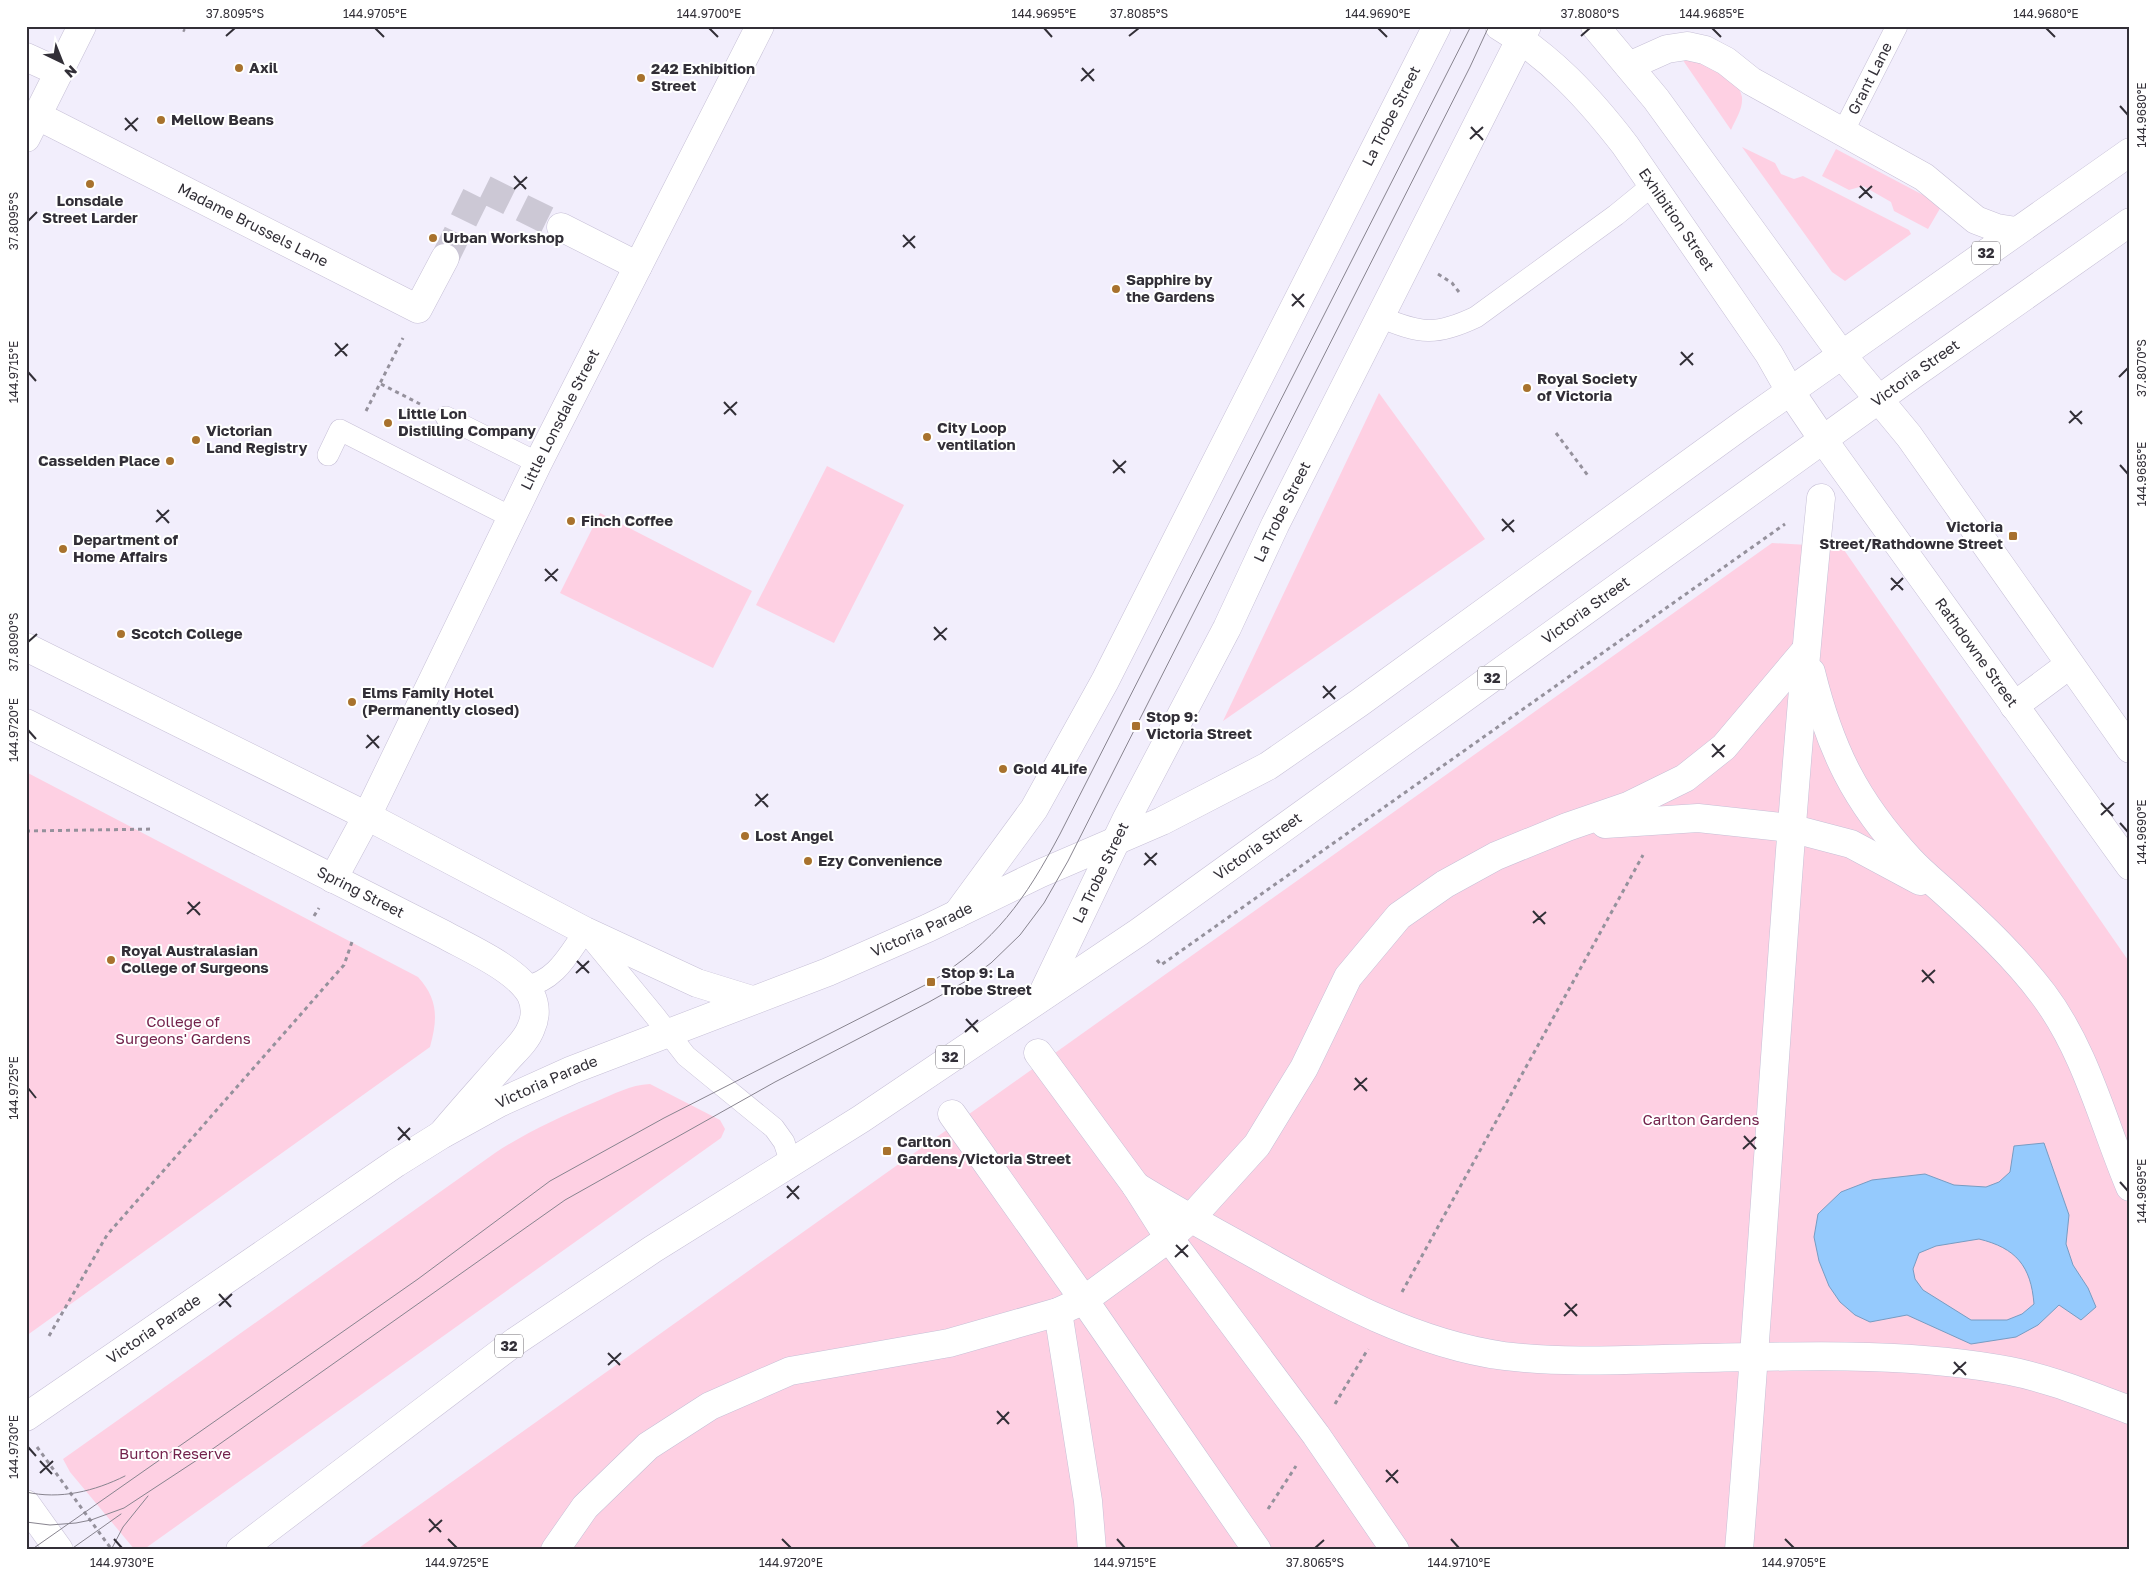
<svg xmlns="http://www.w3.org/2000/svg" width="2156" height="1576" viewBox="0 0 2156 1576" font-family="'Golos Text',sans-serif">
<rect width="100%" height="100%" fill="#f2eefc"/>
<path fill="#fed0e3" d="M 1680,56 C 1699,60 1739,75 1742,97 C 1743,109 1736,119 1731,130 Z
M 1742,147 L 1775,163 L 1781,174 L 1794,179 L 1803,176 L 1909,230 L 1911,234 L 1845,281 L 1832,272 Z
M 1836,149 L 1942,205 L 1928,229 L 1894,211 L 1891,202 L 1863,186 L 1849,190 L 1822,176 Z
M 1379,393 L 1485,539 L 1223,721 Z
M 827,466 L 904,505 L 834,643 L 756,605 Z
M 600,513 L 752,591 L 713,668 L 560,593 Z
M 1772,543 L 1842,547 L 2130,963 L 2130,1550 L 356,1550 Z
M 26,772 L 418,977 C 438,999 438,1018 430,1047 L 26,1336 Z
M 650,1084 L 720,1120 L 725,1129 L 721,1138 L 143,1550 L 135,1550 L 70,1472 L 63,1459 L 495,1153 C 527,1132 560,1117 595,1102 C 614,1094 630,1085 650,1084 Z"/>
<path fill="#95cafd" stroke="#779cc2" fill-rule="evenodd" d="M 2044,1143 L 2069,1215 L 2066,1244 L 2073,1265 L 2088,1288 L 2096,1307 L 2081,1320 L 2059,1305 L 2038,1325 L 2016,1337 L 1971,1344 L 1907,1315 L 1870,1322 L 1855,1315 L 1840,1302 L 1829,1286 L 1819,1261 L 1814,1237 L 1818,1214 L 1841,1192 L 1872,1180 L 1925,1174 L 1954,1185 L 1986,1187 L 1999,1182 L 2010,1172 L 2014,1146 ZM 1979,1239 C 2016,1248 2031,1266 2034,1304 L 2022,1314 L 2007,1320 L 1971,1320 L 1923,1290 L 1915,1279 L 1913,1269 L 1919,1253 L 1936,1246 Z"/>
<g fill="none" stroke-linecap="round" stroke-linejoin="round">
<path stroke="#ccc8d5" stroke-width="28" stroke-dasharray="28 14" stroke-linecap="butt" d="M 445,258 L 480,187 L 561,227"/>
<defs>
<g id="lane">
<path id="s1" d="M 1843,132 L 1897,26"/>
<path d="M 1380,317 C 1421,334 1436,336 1476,317 L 1616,215 L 1654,184"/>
<path d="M 446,417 L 538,463"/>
<path d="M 328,455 L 340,430 L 511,517"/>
<path d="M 524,987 C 556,981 568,955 585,931 L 655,1016 L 686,1056 L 774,1128 L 784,1142 L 791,1163"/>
</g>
<g id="street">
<path d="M 1629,66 L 1667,49 L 1687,46 L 1705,50 L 1726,61 L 1751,81 L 1924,177 L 1976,220 L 1997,228 L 2016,231"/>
<path id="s2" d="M 38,116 L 418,309 L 445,258"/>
<path d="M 561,227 L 638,266"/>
<path d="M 1811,672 C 1830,749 1855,801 1910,860 C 1922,873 1936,884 1949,896 C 1982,926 2016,958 2043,994 C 2086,1051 2103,1123 2130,1187"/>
<path id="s3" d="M 367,816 L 538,463 L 760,26"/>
<path d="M 1605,824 L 1698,818 L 1790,828 L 1851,844 L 1920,881"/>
<path d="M 1038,1053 L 1136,1186 L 1169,1238 L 1316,1435 L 1395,1550"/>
<path d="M 952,1114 L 1084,1300 L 1257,1550"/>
<path d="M 1136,1186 C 1176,1211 1217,1233 1258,1256 C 1334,1299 1416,1344 1504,1356 C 1570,1364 1636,1359 1703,1358 C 1802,1356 1913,1352 2010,1371 C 2051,1379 2091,1396 2130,1410"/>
<path d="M 1058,1312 L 1088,1501 L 1092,1550"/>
<path d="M 555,1550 L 585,1507 L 648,1446 L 710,1406 L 790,1371 L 949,1343 L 1058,1312 L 1084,1300 L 1169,1238 L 1190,1219 L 1257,1145 L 1304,1068 L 1348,977 L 1399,916 L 1445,884 L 1496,856 L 1567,827 L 1628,806 L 1685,778 L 1724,747 L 1805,651"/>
<path d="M 1739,1550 C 1768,1199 1785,848 1821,498"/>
</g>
<g id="secondary">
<path id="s4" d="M 1499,26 C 1551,57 1588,97 1625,145 L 1769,354 L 1790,391 L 1824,441 L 2130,866"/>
<path d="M 1595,26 L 1656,99 L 1842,355 L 1909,436 L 2130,749"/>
<path d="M 26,57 L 59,72"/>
<path d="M 26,138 L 82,26"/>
<path d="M 26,647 L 367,816 L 585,931 L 697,983 L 752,1000"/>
<path d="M 2014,706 L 2069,665"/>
<path id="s5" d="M 26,723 L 443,934 C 468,948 517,969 531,995 C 536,1006 536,1017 531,1028 C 526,1042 512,1053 503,1064 C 483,1087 462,1110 442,1134"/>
<path d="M 333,879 L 367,816"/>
<path id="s6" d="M 957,914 L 1034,809 L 1105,681 L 1437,26"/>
<path id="s7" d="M 1041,997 L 1126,820 L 1227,628 L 1275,525 L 1527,26"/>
</g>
<g id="primary">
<path id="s8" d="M 26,1417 L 396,1163 L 441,1135 L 499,1103 L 572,1070 L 828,972 L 928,928 L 1039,874 L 1162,821 L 1268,766 L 1359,703 L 1745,423 L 2130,152"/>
<path d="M 26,1504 L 59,1550"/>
<path id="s9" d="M 240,1550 L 516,1341 L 653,1249 L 861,1119 L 1139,932 L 1914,374 L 2130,222"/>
</g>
</defs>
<use href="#lane" stroke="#c6bfd6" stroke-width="22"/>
<use href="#street" stroke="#c6bfd6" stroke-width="29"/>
<use href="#secondary" stroke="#c6bfd6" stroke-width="29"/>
<use href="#primary" stroke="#c6bfd6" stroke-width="29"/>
<path stroke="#95919c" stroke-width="3" stroke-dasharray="4 4" stroke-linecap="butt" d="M 176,26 L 185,31
M 1438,274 L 1452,283 L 1459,292
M 381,384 L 420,404
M 366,411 L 403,338
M 1556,433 L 1589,477
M 26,831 L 154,829
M 314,916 L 319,908
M 1157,960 L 1161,965 L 1785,524
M 1402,1292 L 1643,855
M 49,1336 L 107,1235 L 344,965 L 353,939
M 1335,1404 L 1368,1349
M 37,1447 L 112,1550
M 1268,1509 L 1296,1466"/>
<use href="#lane" stroke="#fff" stroke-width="21"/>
<use href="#street" stroke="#fff" stroke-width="28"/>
<use href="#secondary" stroke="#fff" stroke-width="28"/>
<use href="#primary" stroke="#fff" stroke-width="28"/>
<path stroke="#88848f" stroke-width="1" d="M 26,1492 C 60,1500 95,1491 125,1476
M 26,1522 L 50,1525 L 76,1523 L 91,1520 L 124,1508 L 197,1460 L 565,1200 L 775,1082 L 929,1002 L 968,980 L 991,963 L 1020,935 L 1044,903 L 1068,861 L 1470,67 L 1489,26
M 31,1550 L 418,1279 L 550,1181 L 664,1118 L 931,982 C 996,941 1025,900 1060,834 L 1471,26
M 70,1550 L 121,1514
M 111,1550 L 123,1527 L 148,1496"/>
</g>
<path fill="none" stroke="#322f37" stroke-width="2" d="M 375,28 L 384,37M 709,28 L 718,37M 1044,28 L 1052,37M 1378,28 L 1387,37M 1712,28 L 1721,37M 2046,28 L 2055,37M 226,36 L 235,28M 1129,36 L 1139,28M 1581,36 L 1590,28M 1082,68 L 1094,81M 1081,81 L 1094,69M 2120,106 L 2128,115M 125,118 L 137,131M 1471,127 L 1483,140M 125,130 L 138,118M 1470,139 L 1483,127M 514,176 L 526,189M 1860,186 L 1872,198M 514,189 L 527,177M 1859,198 L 1872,186M 28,221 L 37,212M 903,235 L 915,248M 903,247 L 915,236M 1292,294 L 1304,307M 1292,306 L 1304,294M 335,343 L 347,356M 1681,352 L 1693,365M 335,356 L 348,344M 1680,365 L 1693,353M 28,372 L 36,381M 2119,377 L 2128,368M 724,402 L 736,415M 2070,411 L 2082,424M 724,414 L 737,402M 2069,423 L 2082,411M 1113,460 L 1125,473M 2120,465 L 2128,474M 1113,473 L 1126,461M 157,510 L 169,523M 1502,519 L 1514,532M 156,522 L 169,510M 1502,531 L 1514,520M 545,569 L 557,581M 1891,578 L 1903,590M 545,581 L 558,569M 1891,590 L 1903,578M 934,627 L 946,640M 934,640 L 947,628M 28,642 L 37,634M 1323,686 L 1335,699M 1323,698 L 1336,686M 28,730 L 36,739M 367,735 L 379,748M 1712,744 L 1724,757M 366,748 L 379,736M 1712,757 L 1725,745M 756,794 L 768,807M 2101,803 L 2113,816M 755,806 L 768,794M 2101,815 L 2114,803M 2120,823 L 2128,832M 1145,853 L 1156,865M 1144,865 L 1157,853M 188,902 L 200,915M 1533,911 L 1545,924M 187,914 L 200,902M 1533,923 L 1546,912M 577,961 L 589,973M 1922,970 L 1934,983M 576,973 L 589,961M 1922,982 L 1935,970M 966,1019 L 978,1032M 965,1032 L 978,1020M 1355,1078 L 1367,1091M 28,1088 L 36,1098M 1354,1090 L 1367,1078M 398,1127 L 410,1140M 1744,1136 L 1756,1149M 398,1140 L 410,1128M 1743,1149 L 1756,1137M 2120,1182 L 2128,1191M 787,1186 L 799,1199M 787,1198 L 799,1186M 1176,1245 L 1188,1257M 1175,1257 L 1188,1245M 219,1294 L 231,1307M 1565,1303 L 1577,1316M 219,1306 L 232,1294M 1564,1316 L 1577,1304M 608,1353 L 620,1365M 1954,1362 L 1966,1375M 608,1365 L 621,1353M 1953,1374 L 1966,1362M 997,1411 L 1009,1424M 997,1424 L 1009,1412M 28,1447 L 36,1456M 40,1461 L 52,1474M 1386,1470 L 1398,1483M 40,1473 L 53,1461M 1386,1482 L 1398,1470M 429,1519 L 441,1532M 429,1532 L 442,1520M 114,1539 L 122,1548M 448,1539 L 457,1548M 782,1539 L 791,1548M 1117,1539 L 1125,1548M 1451,1539 L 1459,1548M 1785,1539 L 1794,1548M 1315,1548 L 1324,1540"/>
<g fill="#a8722d" stroke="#fff" stroke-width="2">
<circle cx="239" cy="68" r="5"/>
<circle cx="641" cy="78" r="5"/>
<circle cx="161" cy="120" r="5"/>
<circle cx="90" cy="184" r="5"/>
<circle cx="433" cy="238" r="5"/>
<circle cx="1116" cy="289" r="5"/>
<circle cx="1527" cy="388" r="5"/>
<circle cx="388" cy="423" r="5"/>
<circle cx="927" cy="437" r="5"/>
<circle cx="196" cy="440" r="5"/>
<circle cx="170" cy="461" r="5"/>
<circle cx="571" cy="521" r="5"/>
<rect x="2008" y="531" width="10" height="10" rx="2.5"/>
<circle cx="63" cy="549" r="5"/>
<circle cx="121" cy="634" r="5"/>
<circle cx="352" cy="702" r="5"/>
<rect x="1131" y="721" width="10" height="10" rx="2.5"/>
<circle cx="1003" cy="769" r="5"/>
<circle cx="745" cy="836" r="5"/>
<circle cx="808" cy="861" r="5"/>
<circle cx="111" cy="960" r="5"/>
<rect x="926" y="977" width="10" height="10" rx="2.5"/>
<rect x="882" y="1146" width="10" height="10" rx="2.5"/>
</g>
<g text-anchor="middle" stroke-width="4" stroke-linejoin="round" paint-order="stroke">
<g fill="#fff" stroke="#706d73" stroke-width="1">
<rect x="1972" y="241.5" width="28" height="23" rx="4"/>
<rect x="1478" y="666.5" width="28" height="23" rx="4"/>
<rect x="936" y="1045.5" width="28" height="23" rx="4"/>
<rect x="495" y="1334.5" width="28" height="23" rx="4"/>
</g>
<g font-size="14" font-weight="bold" fill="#322f37">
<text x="1986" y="258">32</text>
<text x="1492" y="683">32</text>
<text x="950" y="1062">32</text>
<text x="509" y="1351">32</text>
</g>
<g font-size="15" font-weight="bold" fill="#322f37" stroke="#fff" text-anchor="start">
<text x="249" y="73">Axil</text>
<text x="651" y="74">242 Exhibition<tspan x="651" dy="17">Street</tspan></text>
<text x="171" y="125">Mellow Beans</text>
<text x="90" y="206" text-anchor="middle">Lonsdale<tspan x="90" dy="17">Street Larder</tspan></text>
<text x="443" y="243">Urban Workshop</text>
<text x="1126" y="285">Sapphire by<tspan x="1126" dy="17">the Gardens</tspan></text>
<text x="1537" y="384">Royal Society<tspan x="1537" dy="17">of Victoria</tspan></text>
<text x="398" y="419">Little Lon<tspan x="398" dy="17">Distilling Company</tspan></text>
<text x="937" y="433">City Loop<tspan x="937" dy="17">ventilation</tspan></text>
<text x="206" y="436">Victorian<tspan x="206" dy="17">Land Registry</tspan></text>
<text x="160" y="466" text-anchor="end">Casselden Place</text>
<text x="581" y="526">Finch Coffee</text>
<text x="2003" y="532" text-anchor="end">Victoria<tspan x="2003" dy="17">Street/Rathdowne Street</tspan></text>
<text x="73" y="545">Department of<tspan x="73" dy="17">Home Affairs</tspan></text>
<text x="131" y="639">Scotch College</text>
<text x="362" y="698">Elms Family Hotel<tspan x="362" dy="17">(Permanently closed)</tspan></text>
<text x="1146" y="722">Stop 9:<tspan x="1146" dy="17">Victoria Street</tspan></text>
<text x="1013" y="774">Gold 4Life</text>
<text x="755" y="841">Lost Angel</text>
<text x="818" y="866">Ezy Convenience</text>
<text x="121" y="956">Royal Australasian<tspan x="121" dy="17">College of Surgeons</tspan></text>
<text x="941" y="978">Stop 9: La<tspan x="941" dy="17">Trobe Street</tspan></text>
<text x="897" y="1147">Carlton<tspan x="897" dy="17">Gardens/Victoria Street</tspan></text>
</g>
<g font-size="15" fill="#322f37" stroke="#fff">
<text dy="5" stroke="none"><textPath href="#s1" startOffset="60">Grant Lane</textPath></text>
<text dy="5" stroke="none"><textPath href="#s6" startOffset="910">La Trobe Street</textPath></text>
<text dy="5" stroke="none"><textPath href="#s4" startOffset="265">Exhibition Street</textPath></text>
<text dy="5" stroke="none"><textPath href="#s2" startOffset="241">Madame Brussels Lane</textPath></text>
<text dy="5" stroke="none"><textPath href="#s9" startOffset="2048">Victoria Street</textPath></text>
<text dy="5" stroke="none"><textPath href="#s3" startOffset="441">Little Lonsdale Street</textPath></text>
<text dy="5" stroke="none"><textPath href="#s7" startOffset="542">La Trobe Street</textPath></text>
<text dy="5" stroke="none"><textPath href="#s9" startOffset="1642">Victoria Street</textPath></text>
<text dy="5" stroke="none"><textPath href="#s4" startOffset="792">Rathdowne Street</textPath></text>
<text dy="5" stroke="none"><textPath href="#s9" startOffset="1238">Victoria Street</textPath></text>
<text dy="5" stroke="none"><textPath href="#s7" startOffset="138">La Trobe Street</textPath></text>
<text dy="5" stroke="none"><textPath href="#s5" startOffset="375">Spring Street</textPath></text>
<text dy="5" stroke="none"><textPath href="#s8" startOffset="1025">Victoria Parade</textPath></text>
<text dy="5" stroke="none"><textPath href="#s8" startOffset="620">Victoria Parade</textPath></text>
<text dy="5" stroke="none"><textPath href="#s8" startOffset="155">Victoria Parade</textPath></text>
</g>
<g font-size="15" fill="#73224c" stroke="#fff">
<text x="183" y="1027">College of<tspan x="183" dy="17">Surgeons' Gardens</tspan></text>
<text x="1701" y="1125">Carlton Gardens</text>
<text x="175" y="1459">Burton Reserve</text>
</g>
</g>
<rect width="2156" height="1576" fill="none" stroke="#ffffff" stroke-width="55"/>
<g transform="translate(62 62) rotate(137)" stroke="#ffffff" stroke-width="4" paint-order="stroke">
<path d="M0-4L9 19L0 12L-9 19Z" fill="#322f37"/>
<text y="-8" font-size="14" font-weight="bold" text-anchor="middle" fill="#322f37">N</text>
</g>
<rect x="28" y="28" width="2100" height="1520" fill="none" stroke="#322f37" stroke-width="2"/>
<g font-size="12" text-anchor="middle" fill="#322f37">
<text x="235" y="18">37.8095°S</text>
<text x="375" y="18">144.9705°E</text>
<text x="709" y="18">144.9700°E</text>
<text x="1044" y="18">144.9695°E</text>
<text x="1139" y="18">37.8085°S</text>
<text x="1378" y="18">144.9690°E</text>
<text x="1590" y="18">37.8080°S</text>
<text x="1712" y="18">144.9685°E</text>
<text x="2046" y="18">144.9680°E</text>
<text transform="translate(2142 115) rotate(-90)" y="4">144.9680°E</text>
<text transform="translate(14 221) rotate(-90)" y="4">37.8095°S</text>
<text transform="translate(2142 368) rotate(-90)" y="4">37.8070°S</text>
<text transform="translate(14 372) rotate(-90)" y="4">144.9715°E</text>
<text transform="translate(2142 474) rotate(-90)" y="4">144.9685°E</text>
<text transform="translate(14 642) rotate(-90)" y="4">37.8090°S</text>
<text transform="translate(14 730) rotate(-90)" y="4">144.9720°E</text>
<text transform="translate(2142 832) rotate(-90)" y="4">144.9690°E</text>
<text transform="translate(14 1088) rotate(-90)" y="4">144.9725°E</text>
<text transform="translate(2142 1191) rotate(-90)" y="4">144.9695°E</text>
<text transform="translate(14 1447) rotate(-90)" y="4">144.9730°E</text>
<text x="122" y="1567">144.9730°E</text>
<text x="457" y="1567">144.9725°E</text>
<text x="791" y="1567">144.9720°E</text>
<text x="1125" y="1567">144.9715°E</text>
<text x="1315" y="1567">37.8065°S</text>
<text x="1459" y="1567">144.9710°E</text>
<text x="1794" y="1567">144.9705°E</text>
</g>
</svg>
